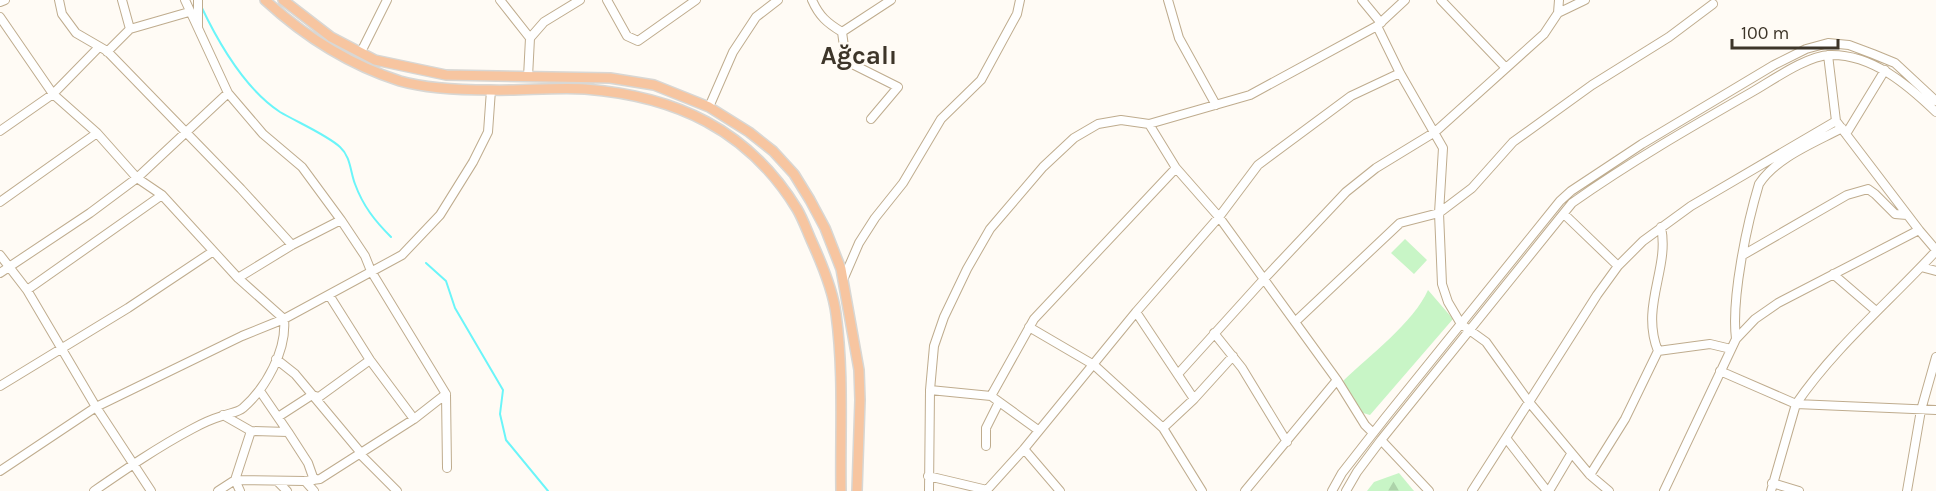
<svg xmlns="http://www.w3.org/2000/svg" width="1936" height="491" viewBox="0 0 1936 491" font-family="Karla,sans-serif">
<defs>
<pattern id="forest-firs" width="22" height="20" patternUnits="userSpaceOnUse" patternTransform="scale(1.5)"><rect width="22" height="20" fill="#c8f5c6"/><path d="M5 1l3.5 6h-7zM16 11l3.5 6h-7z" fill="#add3aa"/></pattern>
</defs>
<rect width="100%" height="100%" fill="#fffbf5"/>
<path fill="#c8f5c6" d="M 1405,239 L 1427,260 L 1414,274 L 1391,253 Z
M 1428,290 L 1453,319 L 1370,415 L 1363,413 L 1343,381 C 1369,356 1414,322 1428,290 Z"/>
<path fill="url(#forest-firs)" d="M 1399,473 L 1414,491 L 1367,491 L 1374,482 Z"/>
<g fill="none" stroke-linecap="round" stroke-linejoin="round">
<path stroke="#6bf5f9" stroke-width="2" d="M 201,6 C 219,44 245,89 280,112 C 297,122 327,135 340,147 C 351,157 350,171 355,184 C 363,206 375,221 391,237
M 426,263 L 446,281 L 455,308 L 503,390 L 500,414 L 506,440 L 548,491"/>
<defs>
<path id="minor" d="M 59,0 L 62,14 L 76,33 L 107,51 L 241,189 L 292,245
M 185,0 L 228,93 L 263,134 L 302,167 L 341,220 L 365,256 L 371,271 L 446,394 L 447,468
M 500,0 L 530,38
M 607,0 L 627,36 L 638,41 L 696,0
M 812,0 C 819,16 827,23 842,32 L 846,61 L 898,87 L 871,119
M 1168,0 L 1179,38 L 1216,105
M 1362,0 L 1381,23
M 1441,0 L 1506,68
M 0,2 L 5,0
M 1713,4 L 1669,37 L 1592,85 L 1513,142 L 1472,188 L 1439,213 L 1442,284 L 1448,302 L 1461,324 L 1486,342 L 1529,402 L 1597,295 L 1618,266 L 1643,241 L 1691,206 L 1836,121
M 1558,13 L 1585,0
M 0,17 L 53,94 L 97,133 L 137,178 L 162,195 L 238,278 L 284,319 C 287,350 266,388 243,408 C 237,413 229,413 222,416 C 212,419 201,424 192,429 C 158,447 126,469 94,491
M 198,28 L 198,0
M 130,29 L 189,12
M 842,32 L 891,0
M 107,52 L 130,29 L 122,0
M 361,52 L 387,0
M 1828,55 L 1836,121 L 1919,230
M 528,77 L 530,38 L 544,22 L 580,0
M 709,107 L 733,52 L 756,17 L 778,0
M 0,131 L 53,94 L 99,47
M 1846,134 L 1885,70
M 1176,168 L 1149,124 L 1250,95 L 1377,26 L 1405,0
M 0,202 L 97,133
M 1564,214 L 1618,266
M 0,255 L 27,290 L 96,407 L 151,491
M 1743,255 L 1847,195 L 1868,189 L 1875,194 L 1895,214 L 1907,215
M 1921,267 L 1936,271
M 0,273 L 90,213 L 137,178 L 228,93
M 1833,274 L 1876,311
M 238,278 L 292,245 L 341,220
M 843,280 L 859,243 L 875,218 L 903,183 L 941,119 L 981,80 L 1017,14 L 1020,0
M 27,290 L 162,195
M 329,295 L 370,360 L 414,419
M 1136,312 L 1194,399 L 1163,428 L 1202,491
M 1029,327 L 1094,365 L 1163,428
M 1214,333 L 1242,368 L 1287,442
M 1736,339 C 1731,298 1747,224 1759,184 C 1777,157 1814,143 1842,128
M 1658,351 C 1640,306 1670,268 1661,227
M 276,359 L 295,374 L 361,453
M 1720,371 L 1796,404 C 1835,347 1889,302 1936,251
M 1178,374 L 1264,279 L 1346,192 L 1376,168 L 1435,132 L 1544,34 L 1558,13 L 1559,0
M 1337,380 L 1365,425 L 1373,433
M 0,386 L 128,308 L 212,252
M 930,390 L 991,396
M 260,391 L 288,432
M 1194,399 L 1233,356
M 223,415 L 251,431 L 235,480 L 240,491
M 278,417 L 312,395 L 319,397 L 370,360
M 1038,430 L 991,396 L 1034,319 L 1176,168 L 1219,217 L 1295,322
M 251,431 L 288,432 L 308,463 L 314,480
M 1506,438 L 1547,491
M 1381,440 L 1429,491
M 986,446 L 986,428 L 999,402
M 360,454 L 397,491
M 0,471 L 96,407 L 242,336 L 284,319 L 402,255 L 440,215 L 473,162 L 488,132 L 491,90
M 1590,475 L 1625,419 L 1658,351 L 1710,344 L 1731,349
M 928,476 L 987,490
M 277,481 L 287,491
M 305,481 L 314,491
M 1772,483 L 1799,491
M 218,491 L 235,480 L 305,481 L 320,479 L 414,419 L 446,394
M 929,491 L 930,390 L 934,346 L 944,317 L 967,269 L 990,229 L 1043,167 L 1074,138 L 1098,124 L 1121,120 L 1149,124
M 986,491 L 1024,449
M 1060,491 L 1024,449 L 1136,312 L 1219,217 L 1258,165 L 1351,96 L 1400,73
M 1245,491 L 1337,380 L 1295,322 L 1400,223 L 1439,213 L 1443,148 L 1400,73 L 1377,26
M 1332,491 L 1342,473 L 1385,418 L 1560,201 L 1571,191 L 1642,144 L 1774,65 L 1806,49 L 1828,43 L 1849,45 L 1873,54 L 1895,63 L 1936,101
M 1346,491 L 1357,472 L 1381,440 L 1572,203 C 1630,162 1691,127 1752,92 C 1773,80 1806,56 1830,55 C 1872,54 1908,85 1936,112
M 1472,491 L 1529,402 L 1590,475 L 1609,491
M 1549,491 L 1571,454
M 1664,491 L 1736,339 L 1755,319 L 1778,303 L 1919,230 L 1936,250
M 1771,491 L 1796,404 L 1936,410
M 1907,491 L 1921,410 L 1936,357"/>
<path id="major" d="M 265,0 C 303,35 350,65 400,81 C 428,89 461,90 490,90 C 521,91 554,87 585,89 C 675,96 748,129 797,209 C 803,219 807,231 812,242 C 822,264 833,290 836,314 C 844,373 840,432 841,491
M 283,0 L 331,37 L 375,60 L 446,75 L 610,78 L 654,85 L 709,107 L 749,132 L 773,151 L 794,174 L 810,200 L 825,228 L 841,269 L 859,370 L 860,400 L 857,491"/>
</defs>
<use href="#minor" stroke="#bfac8e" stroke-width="10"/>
<use href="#major" stroke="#d8d7d4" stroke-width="12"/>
<use href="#minor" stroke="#fff" stroke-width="8"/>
<use href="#major" stroke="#f7c5a0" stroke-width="9"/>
</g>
<g text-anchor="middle" stroke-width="5" stroke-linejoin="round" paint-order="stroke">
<g font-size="26" font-weight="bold" fill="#3d3529" stroke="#fffbf5">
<text x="859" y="64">Ağcalı</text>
</g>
</g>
<path d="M1732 39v9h106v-9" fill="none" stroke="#3d3529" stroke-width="3"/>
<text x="1741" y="39" font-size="18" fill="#3d3529" stroke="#fffbf5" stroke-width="4.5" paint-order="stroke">100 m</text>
</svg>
